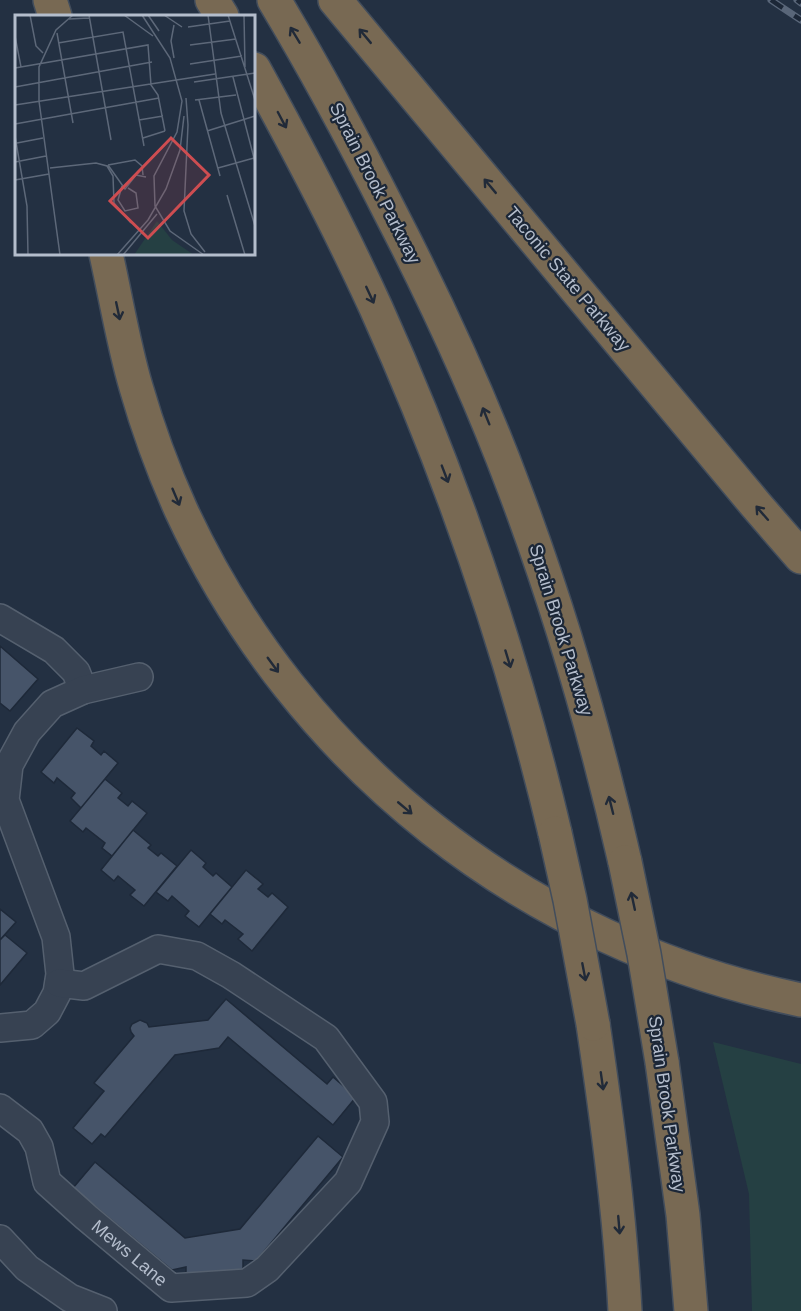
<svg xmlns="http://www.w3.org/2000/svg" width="801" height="1311" viewBox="0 0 801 1311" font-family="Arial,sans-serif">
<rect width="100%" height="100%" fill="#233042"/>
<path fill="#254043" d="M 713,1042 L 801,1064 L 801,1311 L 752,1311 L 749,1194 Z"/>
<path fill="#465469" stroke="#1e2939" stroke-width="1.5" d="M 0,646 L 38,679 L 10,711 L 0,703 Z
M 77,728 L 94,741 L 91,746 L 101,755 L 104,751 L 118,763 L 81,808 L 71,798 L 75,793 L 57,778 L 54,783 L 41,772 Z
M 105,779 L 122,793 L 118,798 L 128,806 L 132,801 L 147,813 L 112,856 L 102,848 L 105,843 L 86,828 L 83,832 L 70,821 Z
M 133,830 L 151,845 L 148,848 L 158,856 L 161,853 L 177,866 L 144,906 L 130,895 L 135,890 L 118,876 L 114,881 L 101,870 Z
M 191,850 L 206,863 L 203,867 L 213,876 L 216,873 L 232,887 L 199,927 L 185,916 L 189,911 L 172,896 L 168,901 L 156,892 Z
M 246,870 L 263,884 L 258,889 L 268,897 L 272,893 L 288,907 L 252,951 L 238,939 L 243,934 L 225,920 L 222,924 L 210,914 Z
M 0,909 L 16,922 L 0,940 Z
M 5,935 L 27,953 L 0,985 L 0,940 Z
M 226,999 L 327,1084 L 333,1077 L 356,1097 L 333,1125 L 228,1037 L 219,1048 L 175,1055 L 105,1137 L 101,1134 L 92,1144 L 73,1128 L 104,1091 L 94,1083 L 134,1036 L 131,1032 L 130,1028 L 132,1024 L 140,1020 L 147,1023 L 149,1027 L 208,1020 Z
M 318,1136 L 343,1157 L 256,1261 L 243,1260 L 243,1272 L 186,1277 L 186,1267 L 172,1270 L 73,1188 L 95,1162 L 185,1238 L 240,1229 Z"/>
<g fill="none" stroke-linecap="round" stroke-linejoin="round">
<defs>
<g id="minor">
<path d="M 0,618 L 54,650 L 76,672 L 83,690"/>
<path d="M 0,1028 L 32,1025 L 47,1012 L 57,993 L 60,974 L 56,937 L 5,800 L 9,765 L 27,732 L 52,704 L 83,690 L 139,677"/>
<path id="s1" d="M 0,1108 L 30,1131 L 39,1147 L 47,1182 L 86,1217 L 171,1288 L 247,1283 L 267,1269 L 348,1182 L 375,1122 L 373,1102 L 326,1038 L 231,975 L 197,956 L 158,949 L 84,986 L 59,983"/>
<path d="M 0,1239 L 27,1268 L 70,1298 L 103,1311"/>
</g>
<path id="highway" d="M 50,0 L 55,16
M 212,0 L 222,16
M 274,0 C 316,70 354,141 391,214 C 437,303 479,394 514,488 C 560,610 596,735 625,862
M 335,0 L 756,505 L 801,557
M 254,69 C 297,147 339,227 376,308 C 452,477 512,652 555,833
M 106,254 C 116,298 123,343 136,387 C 148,429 163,470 181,510 C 298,764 528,944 801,1000
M 593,1024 C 607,1119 620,1215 625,1311
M 662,1062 L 683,1215 L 691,1311"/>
</defs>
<use href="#minor" stroke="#55606f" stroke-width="30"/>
<use href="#highway" stroke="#424d5c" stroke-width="36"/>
<use href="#minor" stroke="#374252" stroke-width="27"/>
<use href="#highway" stroke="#786953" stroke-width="33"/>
<defs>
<path id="rail" d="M 771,0 L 801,20
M 797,0 L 801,3"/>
</defs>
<use href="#rail" stroke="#596679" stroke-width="7"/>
<use href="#rail" stroke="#1c2737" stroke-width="4.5" stroke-dasharray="14" stroke-linecap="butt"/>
<defs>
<path id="highway-bridge" d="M 555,833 L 570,900 L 593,1024
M 625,862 L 644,954 L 662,1062"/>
</defs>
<use href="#highway-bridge" stroke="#424d5c" stroke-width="36" stroke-linecap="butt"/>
<use href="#highway-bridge" stroke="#786953" stroke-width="33"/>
</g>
<defs><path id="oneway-shaft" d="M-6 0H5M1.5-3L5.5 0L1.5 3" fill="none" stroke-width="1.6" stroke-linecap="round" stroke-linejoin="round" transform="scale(1.5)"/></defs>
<g stroke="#212a38">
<use href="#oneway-shaft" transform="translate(295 35) rotate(-121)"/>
<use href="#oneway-shaft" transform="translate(365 36) rotate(-130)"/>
<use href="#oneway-shaft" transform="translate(282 120) rotate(62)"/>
<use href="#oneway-shaft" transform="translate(490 186) rotate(-130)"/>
<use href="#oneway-shaft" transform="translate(370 295) rotate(65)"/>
<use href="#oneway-shaft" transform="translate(118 311) rotate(78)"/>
<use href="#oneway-shaft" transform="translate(486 416) rotate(-112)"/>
<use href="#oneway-shaft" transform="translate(445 474) rotate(69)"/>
<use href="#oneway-shaft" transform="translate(176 497) rotate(67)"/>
<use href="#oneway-shaft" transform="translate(762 513) rotate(-131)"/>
<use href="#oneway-shaft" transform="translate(508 659) rotate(73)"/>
<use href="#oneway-shaft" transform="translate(273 665) rotate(54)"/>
<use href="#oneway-shaft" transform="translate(611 805) rotate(-104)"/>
<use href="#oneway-shaft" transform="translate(405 808) rotate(40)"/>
<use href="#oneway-shaft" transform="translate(633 901) rotate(-102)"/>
<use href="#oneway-shaft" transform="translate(584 972) rotate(79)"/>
<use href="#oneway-shaft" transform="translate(602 1081) rotate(82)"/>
<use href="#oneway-shaft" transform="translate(619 1225) rotate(85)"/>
</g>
<g text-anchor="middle" stroke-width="4.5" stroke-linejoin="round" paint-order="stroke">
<g font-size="18" fill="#b4bdcc" stroke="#1c2737">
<text transform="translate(375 183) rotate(63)" y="6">Sprain Brook Parkway</text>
<text transform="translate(568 279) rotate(50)" y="6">Taconic State Parkway</text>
<text transform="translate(561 630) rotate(73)" y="6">Sprain Brook Parkway</text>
<text transform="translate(667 1104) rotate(82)" y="6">Sprain Brook Parkway</text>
<text dy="6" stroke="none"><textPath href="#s1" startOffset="201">Mews Lane</textPath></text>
</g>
</g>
<g transform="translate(15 15)">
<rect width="240" height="240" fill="#233042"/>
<path d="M 142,206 L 157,225 L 179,240 L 119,240 Z" fill="#254043"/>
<path fill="none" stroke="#5d6879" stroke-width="1.5" d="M 15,0 L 21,31 L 28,38M 74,0 L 96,125M 109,0 L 138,21M 127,0 L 155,43 L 167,86 L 162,117 L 139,161 L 140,191 L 155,216 L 189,240M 133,0 L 144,16M 149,0 L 167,12M 193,0 L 206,98 L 240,211M 213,0 L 240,85M 229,0 L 230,52M 54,4 L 74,3M 159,10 L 156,26 L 159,43M 173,12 L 215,6M 42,18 L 58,108M 0,21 L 6,52M 43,28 L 108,17 L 129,131M 175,30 L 221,24M 175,49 L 227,41M 0,53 L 133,30 L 136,70 L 143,80 L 150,116M 218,62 L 240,147M 179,67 L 240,58M 0,72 L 137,47M 171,83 L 173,110 L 169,196 L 176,219 L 190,237M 180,85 L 221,80M 184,85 L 205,161M 0,90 L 200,59M 124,105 L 148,101M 0,109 L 144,83M 192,116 L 240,101M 0,121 L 12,191 L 13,240M 128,123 L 150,116M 2,128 L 28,123M 0,147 L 31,141M 93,150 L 110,174 L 121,160 L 131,162M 93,150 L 120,145 L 127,151 L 128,160M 35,153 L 81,148 L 92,151 L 98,161 L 99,188 L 116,208M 203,153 L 239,143M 0,165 L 34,159M 107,171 L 103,185 L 110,196 L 123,193 L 121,178 L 113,173M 212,180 L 230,240M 45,240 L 24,86 L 24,52 L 41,15 L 58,0M 102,240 L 133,205 L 151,174 L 165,135 L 169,101M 108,240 L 142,199"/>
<path fill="#ce4d51" fill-opacity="0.15" stroke="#ce4d51" stroke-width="3" d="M 156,123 L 194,160 L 133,223 L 95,186 Z"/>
<rect width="240" height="240" fill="none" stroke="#b4bdcc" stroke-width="3"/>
</g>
</svg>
